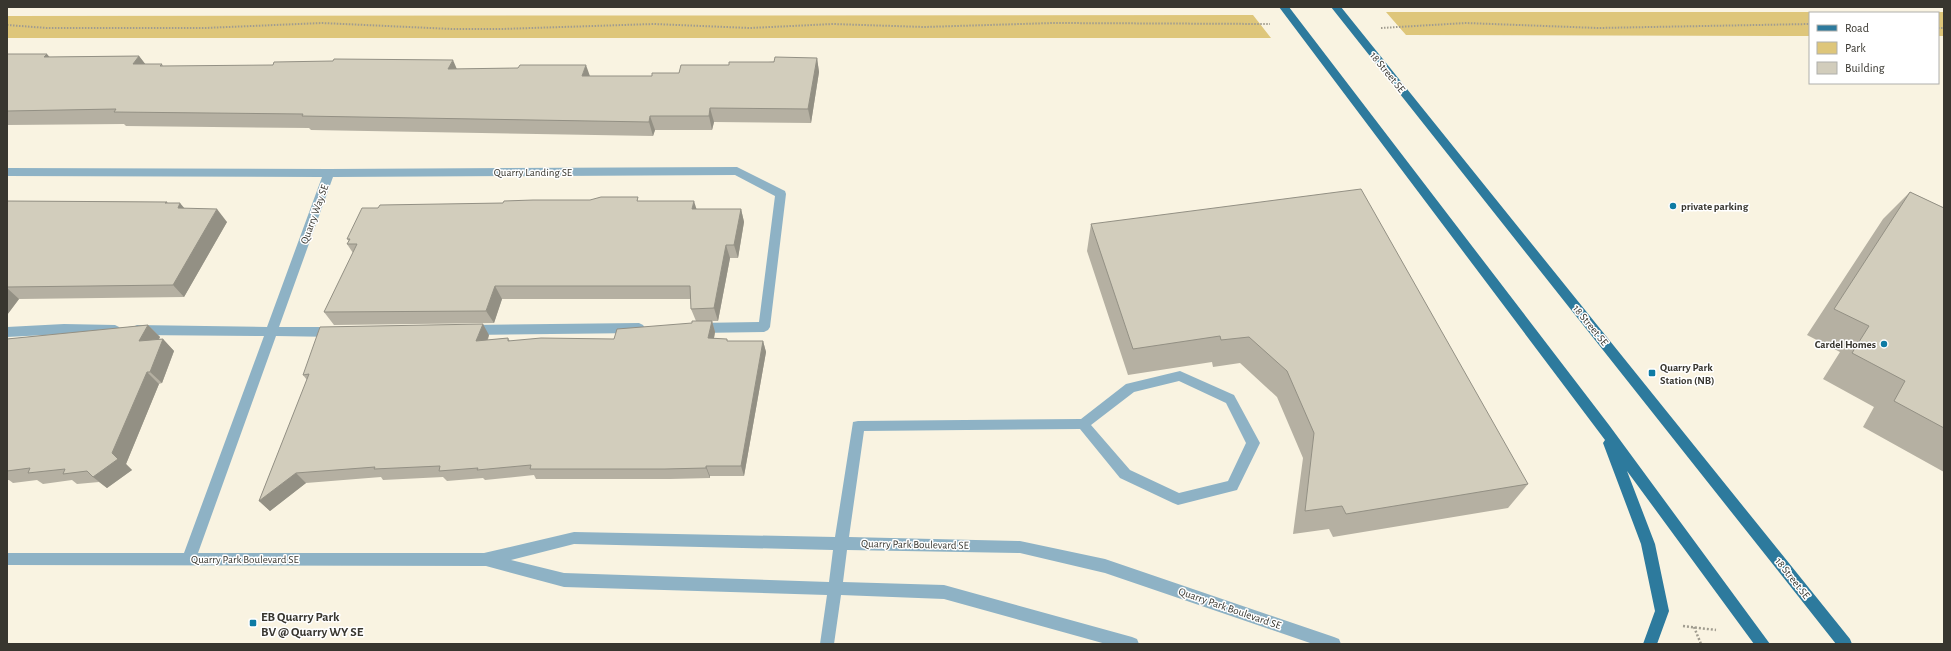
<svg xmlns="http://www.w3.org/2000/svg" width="1951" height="651" viewBox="0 0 1951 651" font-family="'Alegreya Sans',sans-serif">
<rect width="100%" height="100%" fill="#f9f3e1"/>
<path fill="#dec67a" d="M 1386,12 L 1944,12 L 1944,36 L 1938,36 L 1938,13 L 1810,13 L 1810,36 L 1406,35 Z
M 1253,15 L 1271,38 L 7,38 L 7,16 Z"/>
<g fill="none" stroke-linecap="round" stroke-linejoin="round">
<path stroke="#a09c8f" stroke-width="2" stroke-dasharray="1.5 1.5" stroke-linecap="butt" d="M 7,25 L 47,28 L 205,28 L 322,23 L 452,29 L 501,29 L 654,24 L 750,28 L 833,24 L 924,27 L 1053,23 L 1270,24
M 1381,28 L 1466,23 L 1598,28 L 1810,24
M 1938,28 L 1944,28"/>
<path stroke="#a09c8f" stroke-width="2.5" stroke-dasharray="2 2" stroke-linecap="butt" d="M 1683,626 L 1716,630
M 1694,627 L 1701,644"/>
<path fill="#8eb2c5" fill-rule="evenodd" d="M 737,167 L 785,191 L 786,194 L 770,327 L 768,330 L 764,332 L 697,333 L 693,331 L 691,328 L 693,325 L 697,323 L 759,322 L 775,196 L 735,175 L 333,177 L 279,327 L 335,327 L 339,329 L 341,332 L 339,335 L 335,337 L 276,336 L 198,553 L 484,553 L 574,532 L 835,537 L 853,422 L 858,421 L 1081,419 L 1126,384 L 1180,371 L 1234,395 L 1260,443 L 1237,490 L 1178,505 L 1173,503 L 1120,478 L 1080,429 L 864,431 L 849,537 L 1020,541 L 1105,559 L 1334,637 L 1339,639 L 1341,644 L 1313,644 L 1105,573 L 1020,553 L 847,550 L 843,582 L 944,585 L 1132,637 L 1137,639 L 1139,644 L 1106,644 L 944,599 L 841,595 L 834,644 L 820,644 L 827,595 L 564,587 L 486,566 L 7,565 L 7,553 L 184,553 L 264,336 L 137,335 L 133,333 L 131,330 L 133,327 L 137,325 L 267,327 L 322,177 L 7,176 L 7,168 L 329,169 ZM 1179,381 L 1226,403 L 1246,443 L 1228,481 L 1179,493 L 1130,470 L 1091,425 L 1134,392 ZM 574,544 L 833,550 L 829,582 L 564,573 L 511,560 Z
M 639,323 L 643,325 L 645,328 L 643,331 L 639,333 L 469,335 L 465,333 L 463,330 L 465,327 L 469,325 Z
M 64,324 L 115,325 L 119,327 L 121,330 L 119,333 L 115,335 L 64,334 L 7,337 L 7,327 Z"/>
<path fill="#2d7a9d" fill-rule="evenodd" d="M 1279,7 L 1289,7 L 1609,425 L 1770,644 L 1754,644 L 1627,471 L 1655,544 L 1669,611 L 1657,644 L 1643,644 L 1655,611 L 1641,544 L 1603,443 L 1605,440 Z
M 1331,7 L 1341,7 L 1850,639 L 1852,644 L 1836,644 Z"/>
</g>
<path fill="#b5b0a2" d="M 7,54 L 50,57 L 139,56 L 145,64 L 162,64 L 163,66 L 457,69 L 590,76 L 652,76 L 679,73 L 729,65 L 817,58 L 819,72 L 811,123 L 714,122 L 712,130 L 655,130 L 653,136 L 311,130 L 309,128 L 126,126 L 124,124 L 7,125 Z
M 1910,192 L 1944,208 L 1944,472 L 1863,427 L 1874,407 L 1823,379 L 1840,352 L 1807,335 L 1883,219 Z
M 7,201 L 167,202 L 168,203 L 227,222 L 184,297 L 19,299 L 7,315 Z
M 640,201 L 697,209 L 741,209 L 744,222 L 738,258 L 730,258 L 718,321 L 696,321 L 691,309 L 691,299 L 502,299 L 494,323 L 334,325 L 324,312 L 353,253 L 347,244 L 349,241 L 347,239 L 378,208 L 503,203 Z
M 1091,224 L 1528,484 L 1508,508 L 1333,537 L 1329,529 L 1293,534 L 1303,458 L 1277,397 L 1240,363 L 1213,367 L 1212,362 L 1128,375 L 1087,251 Z
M 712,321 L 715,332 L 714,338 L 728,341 L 763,341 L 766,352 L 744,476 L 710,476 L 710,478 L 670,479 L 536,479 L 534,475 L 485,480 L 483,478 L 447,481 L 443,477 L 383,480 L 381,477 L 306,483 L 270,511 L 259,501 L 307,380 L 303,375 L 489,335 L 488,340 L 508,338 L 510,341 L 614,339 Z
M 148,325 L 160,337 L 159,339 L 163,339 L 174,351 L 162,383 L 159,384 L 126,464 L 132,470 L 107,488 L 99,482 L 77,484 L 72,480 L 43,484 L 37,480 L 13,483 L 9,480 L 7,480 L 7,339 Z"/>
<path fill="#939084" d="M 47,54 L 59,68 L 44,57 Z
M 139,56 L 150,70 L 133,64 Z
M 817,58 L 819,72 L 811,123 L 808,109 Z
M 453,60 L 459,74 L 448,69 Z
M 586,65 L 591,79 L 582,76 Z
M 710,108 L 714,122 L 712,130 L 709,116 Z
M 650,116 L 655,130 L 653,136 L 649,122 Z
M 694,201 L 698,214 L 692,209 Z
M 180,203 L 191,216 L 178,208 Z
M 217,209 L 227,222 L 184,297 L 173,285 Z
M 741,209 L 744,222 L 738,258 L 734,245 Z
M 726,245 L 730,258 L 718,321 L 714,308 Z
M 495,286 L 502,299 L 494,323 L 486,311 Z
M 7,288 L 19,299 L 7,315 Z
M 712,321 L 715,332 L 712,349 L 708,338 Z
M 483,324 L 489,335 L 483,352 L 476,341 Z
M 148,325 L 160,337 L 151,353 L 139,341 Z
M 163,339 L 174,351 L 162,383 L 150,372 Z
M 763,341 L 766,352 L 744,476 L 741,466 Z
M 147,372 L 159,384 L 126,464 L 132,470 L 107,488 L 93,477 L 112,453 Z
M 706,466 L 710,476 L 710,478 L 706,468 Z
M 296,473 L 306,483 L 270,511 L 259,501 Z"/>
<path fill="#d2cdbc" stroke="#939084" d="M 7,54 L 47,54 L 44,57 L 139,56 L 133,64 L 162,64 L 160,66 L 273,65 L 274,62 L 333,61 L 334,59 L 453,60 L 448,69 L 518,68 L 520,65 L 586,65 L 582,76 L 652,76 L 652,73 L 679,73 L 681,65 L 729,65 L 729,62 L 774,62 L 775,57 L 817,58 L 808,109 L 710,108 L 709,116 L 650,116 L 649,122 L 302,116 L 303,114 L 114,112 L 116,109 L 7,111 Z
M 1361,189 L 1528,484 L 1346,514 L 1342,506 L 1305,511 L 1314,433 L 1287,371 L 1249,337 L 1221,340 L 1220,336 L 1133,349 L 1091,224 Z
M 1910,192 L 1944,208 L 1944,428 L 1894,401 L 1905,381 L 1852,353 L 1869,326 L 1834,309 Z
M 601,197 L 638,197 L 637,201 L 694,201 L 692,209 L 741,209 L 734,245 L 726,245 L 714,308 L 691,309 L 690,286 L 495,286 L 486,311 L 324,312 L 357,244 L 347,244 L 350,239 L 347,239 L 362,208 L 378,208 L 380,205 L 503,203 L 504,201 L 533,200 L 590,200 Z
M 7,201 L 167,202 L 165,203 L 180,203 L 178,208 L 217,209 L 173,285 L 7,287 Z
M 692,321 L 712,321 L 708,338 L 727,339 L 727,341 L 763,341 L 741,466 L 706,466 L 706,468 L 665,469 L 530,469 L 531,465 L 477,470 L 478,468 L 439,471 L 440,466 L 374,469 L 375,467 L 296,473 L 259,501 L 309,374 L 303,375 L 320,327 L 483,324 L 476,341 L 508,338 L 508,341 L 541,338 L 614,339 L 617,329 L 692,323 Z
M 148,325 L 139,341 L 163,339 L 150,372 L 147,372 L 112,453 L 118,459 L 93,477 L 87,471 L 63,474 L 65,469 L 28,473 L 30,468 L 7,471 L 7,339 Z"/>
<g fill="#0d7ba4" stroke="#fff" stroke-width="1.5">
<circle cx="1673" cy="206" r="4"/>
<circle cx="1884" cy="344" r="4"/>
<rect x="1648" y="369" width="8" height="8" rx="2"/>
<rect x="249" y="619" width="8" height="8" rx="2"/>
</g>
<g text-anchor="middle" stroke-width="3" stroke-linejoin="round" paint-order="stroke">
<g font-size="11" fill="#38362f" stroke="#fff">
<text transform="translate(1388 72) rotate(51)" y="4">18 Street SE</text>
<text x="533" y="176">Quarry Landing SE</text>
<text transform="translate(314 214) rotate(-70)" y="4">Quarry Way SE</text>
<text transform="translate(1591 325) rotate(51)" y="4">18 Street SE</text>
<text transform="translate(915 544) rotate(1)" y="4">Quarry Park Boulevard SE</text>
<text x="245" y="563">Quarry Park Boulevard SE</text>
<text transform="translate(1793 578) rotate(52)" y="4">18 Street SE</text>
<text transform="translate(1230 608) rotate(19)" y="4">Quarry Park Boulevard SE</text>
</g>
<g font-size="11" font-weight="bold" fill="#38362f" stroke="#fff" text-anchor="start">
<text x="1681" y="210">private parking</text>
<text x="1876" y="348" text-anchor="end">Cardel Homes</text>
<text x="1660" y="371">Quarry Park<tspan x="1660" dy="13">Station (NB)</tspan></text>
</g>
<g font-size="13" font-weight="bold" fill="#38362f" stroke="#fff" text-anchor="start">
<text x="261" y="621">EB Quarry Park<tspan x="261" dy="15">BV @ Quarry WY SE</tspan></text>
</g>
</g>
<rect width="1951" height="651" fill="none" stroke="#38362f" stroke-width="16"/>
<rect x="1809" y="12" width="130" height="72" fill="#ffffff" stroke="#afafac"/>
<rect x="1817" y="25" width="20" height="6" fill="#2d7a9d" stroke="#afafac"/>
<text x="1845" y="32" font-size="12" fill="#38362f">Road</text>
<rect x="1817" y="42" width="20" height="12" fill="#dec67a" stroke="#afafac"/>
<text x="1845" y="52" font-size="12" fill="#38362f">Park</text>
<rect x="1817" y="62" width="20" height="12" fill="#d2cdbc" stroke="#afafac"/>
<text x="1845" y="72" font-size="12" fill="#38362f">Building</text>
</svg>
